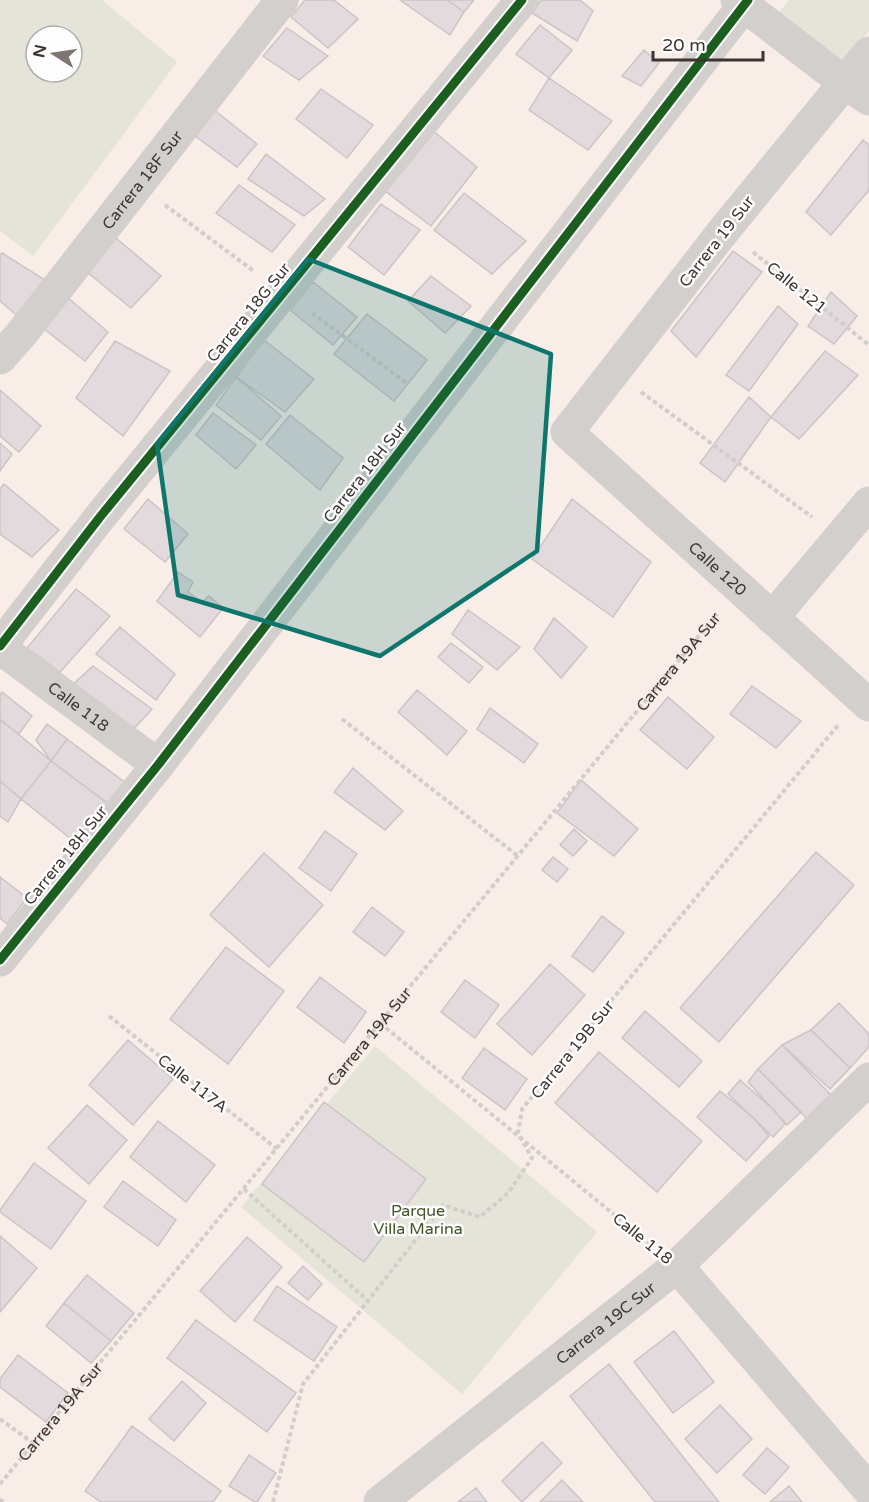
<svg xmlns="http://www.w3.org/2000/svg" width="869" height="1502" viewBox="0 0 869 1502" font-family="'Varela Round',sans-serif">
<rect width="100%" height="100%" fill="#f8ede7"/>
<path fill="#e4e5d8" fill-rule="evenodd" d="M 0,0 L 102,0 L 177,62 L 33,256 L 0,231 ZM 36,36 L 72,36 L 72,72 L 36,72 Z
M 789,0 L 869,0 L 869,31 L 836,72 L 774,18 Z
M 375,1046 L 597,1232 L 462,1394 L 241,1207 Z"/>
<path fill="#e3dade" stroke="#cbc5c5" stroke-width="1.5" d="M 305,0 L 334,0 L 358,19 L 328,48 L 291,17 Z
M 400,0 L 447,0 L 464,12 L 450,35 Z
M 447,0 L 474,0 L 464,12 Z
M 541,0 L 580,0 L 593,11 L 577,41 L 532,13 Z
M 540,25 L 572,50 L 549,78 L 516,54 Z
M 287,28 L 328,56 L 299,80 L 263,56 Z
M 644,50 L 659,63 L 641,86 L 622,76 Z
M 549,78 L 612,121 L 588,150 L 529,110 Z
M 321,89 L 373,125 L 347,158 L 296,119 Z
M 213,109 L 257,144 L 237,167 L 194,135 Z
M 432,130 L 477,167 L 431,226 L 384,190 Z
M 863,140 L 869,145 L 869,190 L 831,235 L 806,212 Z
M 266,154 L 325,199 L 304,216 L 248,179 Z
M 239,185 L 295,225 L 272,252 L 216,213 Z
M 464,193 L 526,241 L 492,274 L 434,230 Z
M 381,204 L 420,230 L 384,275 L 348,247 Z
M 116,238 L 161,276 L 131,308 L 87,272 Z
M 733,251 L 762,272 L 696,357 L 671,331 Z
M 2,253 L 56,287 L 27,324 L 0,301 L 0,255 Z
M 431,276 L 471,306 L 445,333 L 408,301 Z
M 313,282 L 357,317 L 333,345 L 290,310 Z
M 831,292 L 857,316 L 834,344 L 808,326 Z
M 67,297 L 108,332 L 85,361 L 43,328 Z
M 778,306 L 798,324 L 749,391 L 726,375 Z
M 367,314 L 427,360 L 394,401 L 334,354 Z
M 264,340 L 314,379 L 285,412 L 236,377 Z
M 115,341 L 170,371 L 123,436 L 76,398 Z
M 825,351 L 858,375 L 799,439 L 771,417 Z
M 236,377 L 281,416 L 261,440 L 216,405 Z
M 0,390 L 41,426 L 19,452 L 0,436 Z
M 749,397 L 771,417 L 725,482 L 700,463 Z
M 213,413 L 256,445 L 236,469 L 196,435 Z
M 290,415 L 343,458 L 320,490 L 266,444 Z
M 0,443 L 12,454 L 0,471 Z
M 4,484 L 59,530 L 32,557 L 0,534 L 0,489 Z
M 148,499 L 188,534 L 165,562 L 124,529 Z
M 572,499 L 651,562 L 613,617 L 532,559 Z
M 178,572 L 193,582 L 188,592 L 202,602 L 209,596 L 223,608 L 200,637 L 157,601 Z
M 76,589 L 110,616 L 60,672 L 27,648 Z
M 468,610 L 520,647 L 497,670 L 452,634 Z
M 554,618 L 587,647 L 561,678 L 534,649 Z
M 120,627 L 175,674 L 156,700 L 96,654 Z
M 451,643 L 483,667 L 469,683 L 438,657 Z
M 93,666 L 152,709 L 130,733 L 70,687 Z
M 752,686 L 801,721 L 776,748 L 730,714 Z
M 417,690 L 467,731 L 447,755 L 398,712 Z
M 2,692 L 32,716 L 19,734 L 0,720 L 0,695 Z
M 668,697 L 714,737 L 687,769 L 640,730 Z
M 490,708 L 538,744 L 524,763 L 477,729 Z
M 0,719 L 51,761 L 21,799 L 0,781 Z
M 47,724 L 67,739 L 51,761 L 36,740 Z
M 67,739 L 127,784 L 111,806 L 51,761 Z
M 51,761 L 111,806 L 80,846 L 21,799 Z
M 353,768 L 403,811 L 385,830 L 334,792 Z
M 581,780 L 638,829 L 614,856 L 557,813 Z
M 0,781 L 21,799 L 8,822 L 0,816 Z
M 574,829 L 587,841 L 573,856 L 560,845 Z
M 325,831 L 357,854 L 331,891 L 299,868 Z
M 816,852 L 854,885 L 719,1042 L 680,1008 Z
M 264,853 L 323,905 L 269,967 L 210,915 Z
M 553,857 L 568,869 L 557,882 L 542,870 Z
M 0,877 L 27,898 L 7,924 L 0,918 Z
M 372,907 L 404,932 L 385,956 L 353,932 Z
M 602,916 L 624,933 L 593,972 L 572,956 Z
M 226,947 L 284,991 L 228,1064 L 170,1019 Z
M 550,964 L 585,995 L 532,1055 L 497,1024 Z
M 320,977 L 366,1012 L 344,1043 L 297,1007 Z
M 465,980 L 499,1005 L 475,1038 L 441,1012 Z
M 839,1003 L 869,1034 L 869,1047 L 850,1068 L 811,1030 Z
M 645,1011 L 702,1061 L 679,1087 L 622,1038 Z
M 811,1030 L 850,1068 L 830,1089 L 782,1045 Z
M 128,1040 L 173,1079 L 133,1125 L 89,1085 Z
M 782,1045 L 832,1096 L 808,1120 L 758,1069 Z
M 484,1048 L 527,1079 L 505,1110 L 462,1078 Z
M 599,1052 L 702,1141 L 657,1192 L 555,1103 Z
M 758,1069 L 801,1112 L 787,1125 L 748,1082 Z
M 740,1080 L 774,1110 L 785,1124 L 773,1137 L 728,1094 Z
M 720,1091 L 754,1118 L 769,1136 L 746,1161 L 697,1117 Z
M 324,1102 L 426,1179 L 364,1262 L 262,1184 Z
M 87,1105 L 127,1140 L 89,1184 L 48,1148 Z
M 158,1121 L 215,1165 L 186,1202 L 130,1157 Z
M 34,1163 L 86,1201 L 51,1249 L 0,1212 L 0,1210 Z
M 123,1181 L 176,1220 L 158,1246 L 104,1207 Z
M 0,1236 L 37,1268 L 0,1312 Z
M 247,1237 L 282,1267 L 235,1322 L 200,1291 Z
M 303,1266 L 322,1284 L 308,1300 L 288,1283 Z
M 87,1275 L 134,1313 L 111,1341 L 64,1303 Z
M 277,1286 L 337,1327 L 314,1361 L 254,1320 Z
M 64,1303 L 111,1341 L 91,1363 L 46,1326 Z
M 196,1320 L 296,1393 L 267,1432 L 167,1358 Z
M 674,1331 L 714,1382 L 673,1413 L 634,1362 Z
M 18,1355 L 68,1393 L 46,1422 L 0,1387 L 0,1379 Z
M 609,1364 L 719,1502 L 655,1502 L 570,1396 Z
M 182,1381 L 206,1403 L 174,1441 L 149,1419 Z
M 720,1405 L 752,1439 L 717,1473 L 685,1439 Z
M 132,1426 L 221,1491 L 213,1502 L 101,1502 L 85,1491 Z
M 542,1442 L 562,1463 L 522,1502 L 502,1481 Z
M 767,1448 L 789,1467 L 765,1494 L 743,1475 Z
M 249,1455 L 276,1473 L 257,1502 L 255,1502 L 229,1486 Z
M 562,1480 L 583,1502 L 540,1502 Z
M 789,1486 L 802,1502 L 770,1502 Z
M 476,1488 L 487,1502 L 458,1502 Z"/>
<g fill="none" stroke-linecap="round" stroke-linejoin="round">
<g stroke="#d1cecc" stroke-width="4" stroke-dasharray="4.5 3" stroke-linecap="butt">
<path d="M 165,205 L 255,272"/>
<path d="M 753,252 L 869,345"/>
<path d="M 312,313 L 408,384"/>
<path d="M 641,392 L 812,517"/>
<path d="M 342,719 L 518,856"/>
<path d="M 109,1016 L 277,1149"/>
<path d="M 380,1023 L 649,1243"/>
<path d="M 244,1189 L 368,1301"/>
<path d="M 0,1419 L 33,1443"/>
<path id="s1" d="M 0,1484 L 717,614"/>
<path d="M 0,1499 L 3,1502"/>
<path d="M 273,1502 L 303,1384 L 443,1205 L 480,1217 L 508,1193 L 532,1158 L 518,1133 L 522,1109 L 839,724"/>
</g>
<g stroke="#d2cfcd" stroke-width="33">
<path d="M 737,0 L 845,83 L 869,99"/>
<path id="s2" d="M 869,53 L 725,229 L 567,432 L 869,705"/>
<path id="s3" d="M 0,358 L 23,332 L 282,0"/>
<path d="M 772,618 L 869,503"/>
<path d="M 0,646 L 100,517 L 522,0"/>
<path id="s4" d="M 0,648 L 158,765"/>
<path d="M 0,960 L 158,765 L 748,0"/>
<path d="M 677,1266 L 869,1490"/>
<path id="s5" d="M 380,1502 L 677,1266 L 869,1079"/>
</g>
<defs>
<path id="cycleway" d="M 0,646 L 100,517 L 522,0
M 0,960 L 158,765 L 748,0"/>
</defs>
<use href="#cycleway" stroke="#fdfdfd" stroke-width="13"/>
<use href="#cycleway" stroke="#1b5e20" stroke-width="9"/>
</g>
<path fill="#0f766e" fill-opacity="0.2" stroke="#0f766e" stroke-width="4.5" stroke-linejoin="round" d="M 308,259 L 551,354 L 537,551 L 380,656 L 178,595 L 157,444 Z"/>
<g text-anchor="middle" stroke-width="5" stroke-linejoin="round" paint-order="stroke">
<g font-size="16" fill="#3d3531" stroke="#fdfdfd">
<text dy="6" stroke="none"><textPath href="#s3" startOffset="228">Carrera 18F Sur</textPath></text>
<text transform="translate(716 241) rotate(-52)" y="6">Carrera 19 Sur</text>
<text transform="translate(797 287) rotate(39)" y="6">Calle 121</text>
<text transform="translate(248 312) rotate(-51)" y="6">Carrera 18G Sur</text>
<text transform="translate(364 472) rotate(-52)" y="6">Carrera 18H Sur</text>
<text dy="6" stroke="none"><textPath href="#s2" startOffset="688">Calle 120</textPath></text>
<text dy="6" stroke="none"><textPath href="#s1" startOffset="1066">Carrera 19A Sur</textPath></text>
<text dy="6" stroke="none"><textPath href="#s4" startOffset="98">Calle 118</textPath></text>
<text transform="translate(65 855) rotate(-51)" y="6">Carrera 18H Sur</text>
<text dy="6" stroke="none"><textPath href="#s1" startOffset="580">Carrera 19A Sur</textPath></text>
<text transform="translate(572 1049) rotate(-51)" y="6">Carrera 19B Sur</text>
<text transform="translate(193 1083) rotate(38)" y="6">Calle 117A</text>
<text transform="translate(643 1238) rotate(39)" y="6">Calle 118</text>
<text dy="6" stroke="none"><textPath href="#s5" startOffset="288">Carrera 19C Sur</textPath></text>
<text dy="6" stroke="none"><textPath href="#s1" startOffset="94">Carrera 19A Sur</textPath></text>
</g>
<g font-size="16" fill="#405528" stroke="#fdfdfd">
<text x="418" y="1216">Parque<tspan x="418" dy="18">Villa Marina</tspan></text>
</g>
</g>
<g transform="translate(54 54) rotate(282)"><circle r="28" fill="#fdfdfd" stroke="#b0adab" stroke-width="1.5"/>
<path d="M0-4.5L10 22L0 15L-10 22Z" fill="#7e7571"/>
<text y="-9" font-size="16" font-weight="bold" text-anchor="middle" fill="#3d3531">N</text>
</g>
<path d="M653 51v9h110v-9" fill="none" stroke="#3d3531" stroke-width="3"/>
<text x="662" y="51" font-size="18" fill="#3d3531" stroke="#fdfdfd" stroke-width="4.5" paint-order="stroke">20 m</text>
</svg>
